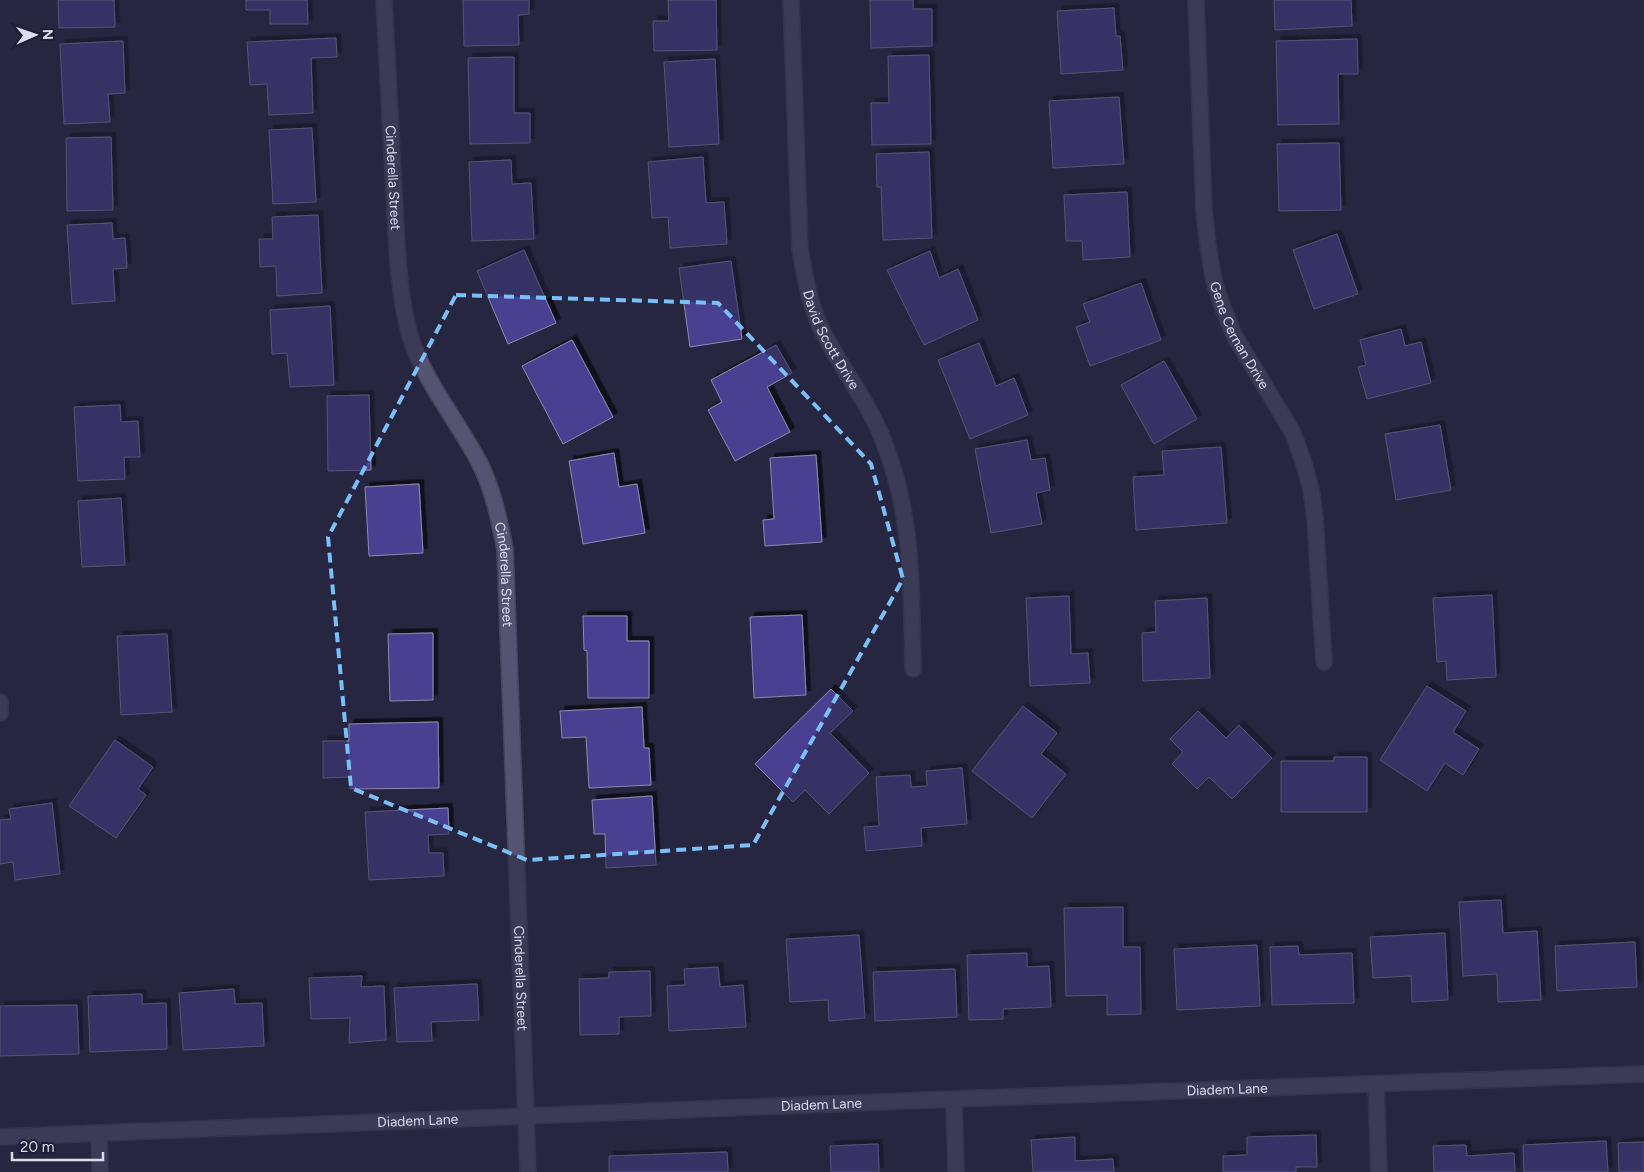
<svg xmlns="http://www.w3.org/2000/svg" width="1644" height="1172" viewBox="0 0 1644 1172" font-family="Figtree,sans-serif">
<defs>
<filter id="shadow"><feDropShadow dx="4.5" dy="-4.5" stdDeviation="0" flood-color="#0009"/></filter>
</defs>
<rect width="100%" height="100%" fill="#272641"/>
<path fill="#494091" stroke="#8b8bac" filter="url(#shadow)" d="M 58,0 L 114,0 L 115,27 L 59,28 Z
M 246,0 L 307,0 L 308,24 L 270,24 L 270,10 L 246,10 Z
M 463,0 L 529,0 L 529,14 L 518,15 L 519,45 L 464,46 Z
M 668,0 L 716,0 L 717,50 L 654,51 L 653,21 L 669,21 Z
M 870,0 L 913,0 L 913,9 L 932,9 L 932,46 L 871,48 Z
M 1274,0 L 1351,0 L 1352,26 L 1275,30 Z
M 1114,8 L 1116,36 L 1120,36 L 1123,70 L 1061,74 L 1057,11 Z
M 336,38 L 337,57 L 311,58 L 313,113 L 269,115 L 267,84 L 250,85 L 247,42 Z
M 1357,39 L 1358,74 L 1338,74 L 1339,124 L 1278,125 L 1276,41 Z
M 123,41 L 125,93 L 108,94 L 110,122 L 64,124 L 60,44 Z
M 929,55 L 931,144 L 872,145 L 871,103 L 889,103 L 888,56 Z
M 514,57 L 514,113 L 530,113 L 530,143 L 470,144 L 468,58 Z
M 715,59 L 719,144 L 669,147 L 664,62 Z
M 1119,97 L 1124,164 L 1053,168 L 1049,101 Z
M 312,128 L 316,202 L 273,204 L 269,130 Z
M 111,137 L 113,210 L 67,211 L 66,138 Z
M 1339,143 L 1341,210 L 1279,211 L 1277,144 Z
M 929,152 L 932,238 L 883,240 L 881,187 L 877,187 L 876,154 Z
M 703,157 L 706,203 L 724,202 L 727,244 L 670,248 L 668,217 L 652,218 L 648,162 Z
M 511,160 L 512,184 L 531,183 L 534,239 L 472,241 L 469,162 Z
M 1127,192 L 1130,257 L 1083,260 L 1082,241 L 1066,241 L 1064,195 Z
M 318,215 L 322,293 L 277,296 L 276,266 L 260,267 L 259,239 L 273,239 L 272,217 Z
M 112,223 L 113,239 L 125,238 L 127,268 L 113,269 L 115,301 L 72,304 L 67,225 Z
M 1337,234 L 1358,294 L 1314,309 L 1293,250 Z
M 524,250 L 556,323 L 508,344 L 477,271 Z
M 930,251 L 939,278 L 958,269 L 978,320 L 924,345 L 887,270 Z
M 731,261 L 742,339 L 690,347 L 679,268 Z
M 1141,283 L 1161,340 L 1090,366 L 1076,327 L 1090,322 L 1083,304 Z
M 330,306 L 334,385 L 290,387 L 287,353 L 272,354 L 270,310 Z
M 1401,329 L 1405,346 L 1421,342 L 1431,383 L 1367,399 L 1358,367 L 1366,365 L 1360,340 Z
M 572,340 L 613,417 L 563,444 L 522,366 Z
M 979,343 L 996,386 L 1014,378 L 1028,415 L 970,439 L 938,360 Z
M 776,345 L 792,373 L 767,387 L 790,432 L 735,461 L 708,410 L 722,402 L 711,380 Z
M 1164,361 L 1197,419 L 1154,444 L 1121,385 Z
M 369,395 L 371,470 L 328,471 L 327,396 Z
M 120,405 L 121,422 L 138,421 L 140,457 L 124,457 L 125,479 L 78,481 L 74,407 Z
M 1440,425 L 1451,490 L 1396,500 L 1385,434 Z
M 1027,440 L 1031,460 L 1045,458 L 1050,490 L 1036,493 L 1042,524 L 991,533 L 975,449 Z
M 1221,447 L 1227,523 L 1136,530 L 1133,477 L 1164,475 L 1162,451 Z
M 614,453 L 619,487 L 637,484 L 645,533 L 583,544 L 569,461 Z
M 816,455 L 822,542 L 765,546 L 763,520 L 774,519 L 770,458 Z
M 419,484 L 423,553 L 369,556 L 365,487 Z
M 121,498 L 125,565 L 82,567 L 78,501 Z
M 1492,595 L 1496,677 L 1447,680 L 1446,661 L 1437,662 L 1433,598 Z
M 1069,596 L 1071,654 L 1088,653 L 1090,683 L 1030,686 L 1026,598 Z
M 1207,598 L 1210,678 L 1143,681 L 1142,633 L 1156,632 L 1155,601 Z
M 802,615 L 806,695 L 754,698 L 750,617 Z
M 583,616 L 627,616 L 627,641 L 649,641 L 649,698 L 588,698 L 587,651 L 584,650 Z
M 433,633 L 433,700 L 390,701 L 388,634 Z
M 167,634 L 172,712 L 121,715 L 117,636 Z
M 1427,686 L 1466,711 L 1453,732 L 1479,749 L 1463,775 L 1445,763 L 1427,791 L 1380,760 Z
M 831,689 L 853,711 L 830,733 L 869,773 L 829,814 L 805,790 L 793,802 L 755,764 Z
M 1023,706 L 1057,733 L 1041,754 L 1066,774 L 1032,818 L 972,771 Z
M 642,707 L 644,748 L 649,748 L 651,785 L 589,788 L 586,737 L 562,738 L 560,711 Z
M 1198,711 L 1226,738 L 1239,725 L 1272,758 L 1232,799 L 1209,777 L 1197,789 L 1172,764 L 1183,752 L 1170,739 Z
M 438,722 L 439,788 L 350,789 L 350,777 L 323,778 L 323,741 L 349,741 L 349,724 Z
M 115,740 L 153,767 L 138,789 L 146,795 L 116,838 L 69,806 Z
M 1334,757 L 1367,757 L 1367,812 L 1281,812 L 1281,761 L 1334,761 Z
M 962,768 L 967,824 L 921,828 L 922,846 L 866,851 L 864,827 L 879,826 L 876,777 L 910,775 L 911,787 L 927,786 L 926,771 Z
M 652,796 L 656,865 L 606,868 L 605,834 L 594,834 L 592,800 Z
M 52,803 L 60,874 L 15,880 L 13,862 L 0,864 L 0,820 L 11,819 L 9,809 Z
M 448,808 L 449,834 L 428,835 L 429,853 L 443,853 L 444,876 L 369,880 L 365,812 Z
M 1501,900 L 1503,933 L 1537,931 L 1541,1000 L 1498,1002 L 1497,974 L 1463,976 L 1459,902 Z
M 1123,907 L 1123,947 L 1140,947 L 1141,1014 L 1107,1015 L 1107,995 L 1066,996 L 1064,908 Z
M 1445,933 L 1448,1000 L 1412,1002 L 1411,976 L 1373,978 L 1370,937 Z
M 859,935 L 865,1018 L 829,1021 L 828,1000 L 790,1002 L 786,939 Z
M 1635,942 L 1637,987 L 1557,991 L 1555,946 Z
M 1257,945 L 1260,1006 L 1177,1010 L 1174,949 Z
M 1298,946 L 1299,955 L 1352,953 L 1354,1003 L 1272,1005 L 1270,947 Z
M 1027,953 L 1027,967 L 1049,966 L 1051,1007 L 1003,1009 L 1003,1019 L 969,1020 L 967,955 Z
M 718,967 L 720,987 L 743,985 L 746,1027 L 669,1031 L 667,986 L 685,985 L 684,969 Z
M 955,969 L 957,1017 L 875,1021 L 873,972 Z
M 650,971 L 651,1016 L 619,1017 L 619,1034 L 580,1035 L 579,979 L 609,978 L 609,972 Z
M 362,976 L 361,987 L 384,986 L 386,1040 L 349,1043 L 350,1018 L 311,1019 L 309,978 Z
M 477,984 L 479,1020 L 431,1022 L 432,1041 L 397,1042 L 394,988 Z
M 234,989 L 235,1004 L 262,1003 L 264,1046 L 183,1050 L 179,993 Z
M 142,994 L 142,1004 L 166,1003 L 167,1049 L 90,1052 L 88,996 Z
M 77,1005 L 79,1054 L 0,1056 L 0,1006 Z
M 1316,1135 L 1317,1167 L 1296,1167 L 1296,1172 L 1223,1172 L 1223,1156 L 1247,1155 L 1247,1137 Z
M 1075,1137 L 1075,1161 L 1113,1159 L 1114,1172 L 1033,1172 L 1031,1140 Z
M 1606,1141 L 1608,1172 L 1524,1172 L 1523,1145 Z
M 1644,1142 L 1644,1172 L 1619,1172 L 1618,1143 Z
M 878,1144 L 879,1172 L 831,1172 L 830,1146 Z
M 1466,1145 L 1467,1156 L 1514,1153 L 1515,1172 L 1434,1172 L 1433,1146 Z
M 727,1152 L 728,1172 L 609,1172 L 609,1156 Z"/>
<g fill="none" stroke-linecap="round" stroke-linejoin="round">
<defs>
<g id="street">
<path id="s1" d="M 384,0 C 387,64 391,129 394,193 C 397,240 397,290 410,336 C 424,381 457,420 479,462 C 493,489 499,519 505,549 L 528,1172"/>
<path id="s2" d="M 791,0 L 800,249 C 805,278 810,309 825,336 C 844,372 871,406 885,445 C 914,520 911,590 913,669"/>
<path id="s3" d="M 1196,0 L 1204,211 L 1209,253 L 1214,281 L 1223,308 L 1234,335 L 1293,433 L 1303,461 L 1311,489 L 1315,518 L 1324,662"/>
<path d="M 0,702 L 0,713"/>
<path d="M 1376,1085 L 1379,1172"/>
<path d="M 954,1099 L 956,1172"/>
<path d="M 99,1133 L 100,1172"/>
<path id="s4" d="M 0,1137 L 954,1099 L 1644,1074"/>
</g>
</defs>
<use href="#street" stroke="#46445b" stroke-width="18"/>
<use href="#street" stroke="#545372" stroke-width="15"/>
</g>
<path d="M0 0H1644V1172H0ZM 456,295 L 718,303 L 871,464 L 903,579 L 753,845 L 527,860 L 351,788 L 328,537 Z" fill="#272641" fill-opacity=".55" fill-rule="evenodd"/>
<path fill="none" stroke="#7abff8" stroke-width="4" stroke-dasharray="10 6" stroke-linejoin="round" d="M 456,295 L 718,303 L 871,464 L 903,579 L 753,845 L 527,860 L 351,788 L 328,537 Z"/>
<g text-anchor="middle" stroke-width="4" stroke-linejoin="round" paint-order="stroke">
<g font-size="14" fill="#dbdcee" stroke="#1e1c37">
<text dy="5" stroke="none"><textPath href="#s1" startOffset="178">Cinderella Street</textPath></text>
<text dy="5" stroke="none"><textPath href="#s3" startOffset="342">Gene Cernan Drive</textPath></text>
<text dy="5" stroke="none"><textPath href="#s2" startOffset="346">David Scott Drive</textPath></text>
<text dy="5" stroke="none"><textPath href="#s1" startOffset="598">Cinderella Street</textPath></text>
<text dy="5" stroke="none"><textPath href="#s1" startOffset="1002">Cinderella Street</textPath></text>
<text dy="5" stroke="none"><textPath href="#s4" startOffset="1228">Diadem Lane</textPath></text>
<text dy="5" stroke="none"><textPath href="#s4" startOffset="822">Diadem Lane</textPath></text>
<text dy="5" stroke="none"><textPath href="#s4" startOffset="418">Diadem Lane</textPath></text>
</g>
</g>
<g transform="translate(35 35) rotate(88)" stroke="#1e1c37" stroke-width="4" paint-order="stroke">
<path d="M0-4L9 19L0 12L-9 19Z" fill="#dbdcee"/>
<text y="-8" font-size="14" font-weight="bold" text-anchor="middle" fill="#dbdcee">N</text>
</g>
<path d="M12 1152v8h91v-8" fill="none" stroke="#dbdcee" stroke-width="2.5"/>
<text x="20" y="1152" font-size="15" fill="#dbdcee" stroke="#1e1c37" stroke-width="4" paint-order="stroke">20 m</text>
</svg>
